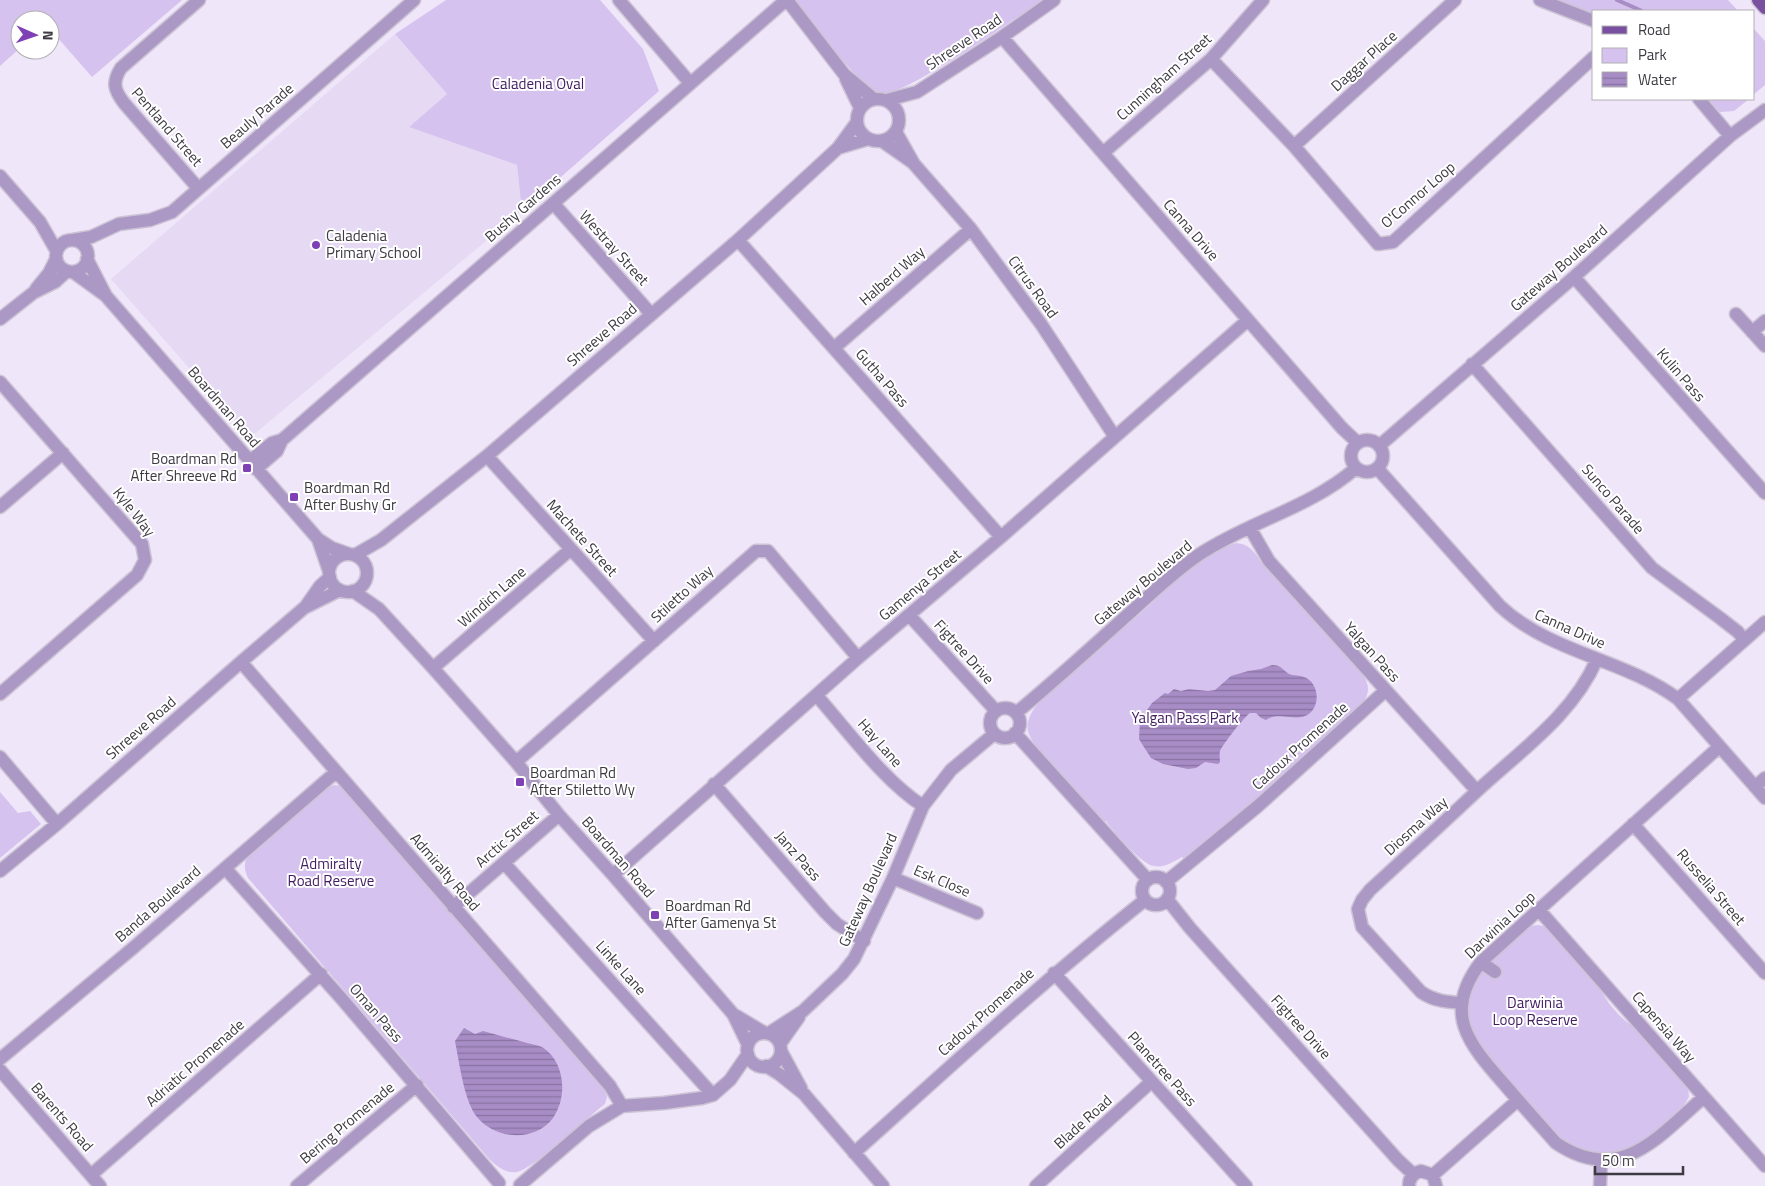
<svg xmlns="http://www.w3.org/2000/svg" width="1765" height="1186" viewBox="0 0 1765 1186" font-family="'Titillium Web',sans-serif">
<defs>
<pattern id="water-rules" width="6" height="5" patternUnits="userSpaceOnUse" patternTransform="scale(1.25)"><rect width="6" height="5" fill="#a78cc5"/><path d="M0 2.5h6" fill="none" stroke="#8973a2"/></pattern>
</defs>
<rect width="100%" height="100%" fill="#efe6fa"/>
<path fill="#e5d9f4" d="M 395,34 L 447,94 L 409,127 L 517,165 L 522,211 L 253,435 L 247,434 L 111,279 Z"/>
<path fill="#d6c2ee" d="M 0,0 L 182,0 L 92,77 L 50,29 L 50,20 L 20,20 L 20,48 L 0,66 Z
M 446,0 L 600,0 L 643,49 L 659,91 L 522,211 L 517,165 L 409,127 L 447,94 L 395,34 Z
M 792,0 L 1042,0 C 1019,16 902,98 881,94 C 863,90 807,18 792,0 Z
M 1555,0 L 1728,0 L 1738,11 L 1594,11 L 1594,16 Z
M 1754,29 L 1765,41 L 1765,85 L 1754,94 Z
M 1707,99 L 1749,99 L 1734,111 L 1720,112 Z
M 1236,543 C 1249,544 1254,551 1261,562 L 1362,674 C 1370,685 1370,693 1362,704 L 1237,817 L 1184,859 L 1182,857 C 1173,862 1165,868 1154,866 C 1142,865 1113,831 1106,821 L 1102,821 C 1086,803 1032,750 1028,731 C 1026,720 1032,710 1039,703 C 1074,672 1108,641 1143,611 C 1169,588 1202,553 1236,543 Z
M 334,785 L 342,786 L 605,1091 L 607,1097 L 605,1104 C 588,1117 533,1169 517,1172 C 506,1174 497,1166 490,1160 L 248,878 C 244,869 243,863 249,854 L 326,788 Z
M 0,792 L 18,813 L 30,811 L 41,824 L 0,858 Z
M 1538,925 L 1547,927 L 1600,987 C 1604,1000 1623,1022 1635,1027 L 1688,1088 L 1689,1097 L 1682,1108 L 1643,1143 L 1626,1153 L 1590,1155 L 1560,1139 L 1477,1044 L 1468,1022 L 1468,1005 L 1473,984 L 1483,969 L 1530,926 Z"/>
<path fill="url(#water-rules)" d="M 1272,665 C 1281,665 1283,670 1289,674 C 1293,676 1300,675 1304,677 C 1318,682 1321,703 1310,713 C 1297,724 1280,710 1266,720 L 1261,718 L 1256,713 L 1250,713 C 1244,717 1223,744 1220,751 C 1219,755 1220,758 1220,762 L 1218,764 L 1205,762 L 1196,768 L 1188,769 L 1163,764 L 1151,758 L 1142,744 L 1139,739 L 1140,720 L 1152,703 L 1165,693 L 1168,694 L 1174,689 L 1181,691 L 1189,689 L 1208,691 L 1215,690 L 1231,676 L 1248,671 L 1261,669 Z
M 464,1028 L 475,1034 L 483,1031 C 498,1035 512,1039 527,1043 C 531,1044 538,1045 542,1047 C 565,1061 568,1097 553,1118 C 534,1143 495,1139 477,1117 C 464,1101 459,1061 455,1041 Z"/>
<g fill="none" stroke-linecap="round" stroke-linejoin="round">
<path stroke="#a78cc5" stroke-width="4" d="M 1617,0 L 1642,11"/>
<defs>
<path id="minor" d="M 619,0 L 690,83
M 787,0 L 844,74 L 874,99
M 1540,0 L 1594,21
M 1002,37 L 1342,428 L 1358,443
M 1211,59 L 1294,146 L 1378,244 L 1393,242 L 1594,57
M 846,79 L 860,108
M857 120a21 21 0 1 1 42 0a21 21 0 1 1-42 0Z
M 1699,99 L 1730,136
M 887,100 L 917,92 L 1002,37 L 1054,0
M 896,132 L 914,164 L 971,229 L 1041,324 L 1115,437
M 882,141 L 912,162
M 1294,146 L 1455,0
M 838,148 L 868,139
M 1103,153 L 1211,59 L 1263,0
M 0,176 L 40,222 L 56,250
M 198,188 L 124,103 C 114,90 112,82 121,68 L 199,0
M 553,203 L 651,314
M 73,240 L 91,237 L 119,224 L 150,220 L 172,212 L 414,0
M 738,240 L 1001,537
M56 256a16 16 0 1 1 32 0a16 16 0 1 1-32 0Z
M 87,259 L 105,294
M 73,272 L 106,296 L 318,539 L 332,548 L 349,554
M 1574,277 L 1765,493
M 36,289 L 49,273 L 56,259
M 1736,314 L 1765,346
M 0,319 L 33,293 L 55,282 L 67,271
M 1752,332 L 1765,321
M 834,348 L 971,229
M 1472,364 L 1652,568 L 1720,618 L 1738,632 L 1744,640
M 0,382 L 142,544 L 145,560 L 137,575 L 0,694
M1351 456a16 16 0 1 1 32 0a16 16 0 1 1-32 0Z
M 1379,446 L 1574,277 L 1730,136 L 1765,110
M 487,456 L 654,641
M 250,461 L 272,443 L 282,440
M 1377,468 L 1500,606 C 1550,653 1624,659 1678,699 L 1765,798
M 256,469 L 277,451 L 282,440 L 786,0
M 0,507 L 63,453
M 1250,528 L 1269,561 L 1477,791
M 318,539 L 329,571
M329 573a19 19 0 1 1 38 0a19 19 0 1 1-38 0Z
M 355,555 L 381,540 L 487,456 L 738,240 L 838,148 L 857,122
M 353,591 L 379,609 L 433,668 L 516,762 L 559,815 L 613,875 L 733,1014 L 748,1045
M 306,606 L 320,586 L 330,577
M 909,615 L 996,711
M 241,662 L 610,1086 L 622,1106
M 433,668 L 571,549
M 817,696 C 848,731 884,781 923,806
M 1678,699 L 1765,622
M990 723a15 15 0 1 1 30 0a15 15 0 1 1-30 0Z
M 1016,713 C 1056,680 1094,645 1133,610 C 1154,591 1176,570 1200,554 C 1250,521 1310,508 1356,468
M 1015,733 L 1148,880
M 0,757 L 57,824
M 516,762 L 756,551 L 768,551 L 858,658
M 714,784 L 825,912 L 837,924 L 864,941
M 1755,787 L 1765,778
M 1633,824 L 1765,973
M 504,863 L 713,1095
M 225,868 L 341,998 L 499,1183
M 0,871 L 57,824 L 241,662 L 304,608 L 340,590
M 613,875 L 858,658 L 1001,537 L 1248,320
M1142 891a14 14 0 1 1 28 0a14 14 0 1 1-28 0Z
M 893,878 L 977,913
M 1166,882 L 1258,806 L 1385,691
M 1167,899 L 1190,928 L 1398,1160 L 1413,1174
M 453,907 L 559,815
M 1539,910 L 1765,1166
M 1481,962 L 1495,972
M 1054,973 L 1246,1186
M 1462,1003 C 1447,1002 1434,1001 1421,992 L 1362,927 L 1358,909 L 1362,900 L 1370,890 C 1406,857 1442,824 1477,791 C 1520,751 1573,715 1597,659
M 733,1014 L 765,1033
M 769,1033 L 803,1011 L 842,974 L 854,959 L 893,878 L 923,806 L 951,770 L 994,734
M747 1050a17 17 0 1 1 34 0a17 17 0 1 1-34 0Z
M 780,1044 L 799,1017
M 781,1051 L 801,1088
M 0,1059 L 133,948 L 336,772
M 766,1066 L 779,1074 L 804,1094 L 883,1186
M 0,1070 L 100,1186
M 1704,1097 C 1658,1137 1620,1186 1556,1143 C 1539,1124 1522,1105 1505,1085 C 1470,1045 1441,1014 1481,962 L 1719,747
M 854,1153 C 950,1067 1044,980 1145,900
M 91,1175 L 321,974
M 1433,1175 L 1518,1100
M 520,1185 L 589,1126 L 622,1106 L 664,1103 L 702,1098 L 713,1095 L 730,1080 L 748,1054
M 297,1186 L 417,1085
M 1036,1186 L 1151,1082
M 1409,1186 C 1409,1178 1413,1173 1421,1171 L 1433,1175 L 1436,1186
M 1600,1186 L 1601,1162"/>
<path id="major" d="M 1758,0 L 1765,8"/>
</defs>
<use href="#minor" stroke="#ccc4d5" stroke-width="15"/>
<use href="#major" stroke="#ccc4d5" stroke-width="15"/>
<use href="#minor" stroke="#ac98c4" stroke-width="12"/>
<use href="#major" stroke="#78509f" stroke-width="12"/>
</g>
<g fill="#7f40b5" stroke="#fff" stroke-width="2">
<circle cx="316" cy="245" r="5"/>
<rect x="242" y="463" width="10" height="10" rx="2.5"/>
<rect x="289" y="492" width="10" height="10" rx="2.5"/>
<rect x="515" y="777" width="10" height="10" rx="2.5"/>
<rect x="650" y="910" width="10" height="10" rx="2.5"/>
</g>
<g text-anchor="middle" stroke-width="4" stroke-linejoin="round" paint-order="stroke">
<g font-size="15" fill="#3e3a42" stroke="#fff">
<text transform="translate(964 42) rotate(-34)" y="5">Shreeve Road</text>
<text transform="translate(1364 61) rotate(-42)" y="5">Daggar Place</text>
<text transform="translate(1164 77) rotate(-42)" y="5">Cunningham Street</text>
<text transform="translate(257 116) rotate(-41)" y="5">Beauly Parade</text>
<text transform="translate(167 127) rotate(49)" y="5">Pentland Street</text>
<text transform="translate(1418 195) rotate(-41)" y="5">O'Connor Loop</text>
<text transform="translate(523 208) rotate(-41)" y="5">Bushy Gardens</text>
<text transform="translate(1191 230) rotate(49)" y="5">Canna Drive</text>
<text transform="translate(614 248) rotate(48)" y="5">Westray Street</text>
<text transform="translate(1559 268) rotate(-41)" y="5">Gateway Boulevard</text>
<text transform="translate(892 276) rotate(-41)" y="5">Halberd Way</text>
<text transform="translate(1033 287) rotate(54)" y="5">Citrus Road</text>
<text transform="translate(602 335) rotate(-41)" y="5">Shreeve Road</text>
<text transform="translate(1681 375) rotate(49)" y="5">Kulin Pass</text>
<text transform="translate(882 378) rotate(49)" y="5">Gutha Pass</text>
<text transform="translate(224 407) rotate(49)" y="5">Boardman Road</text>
<text transform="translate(1613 499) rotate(49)" y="5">Sunco Parade</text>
<text transform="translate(134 512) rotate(52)" y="5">Kyle Way</text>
<text transform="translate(582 538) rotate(48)" y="5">Machete Street</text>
<text transform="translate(1143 583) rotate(-40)" y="5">Gateway Boulevard</text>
<text transform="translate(920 585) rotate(-40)" y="5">Gamenya Street</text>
<text transform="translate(682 594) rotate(-42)" y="5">Stiletto Way</text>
<text transform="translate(492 597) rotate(-41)" y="5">Windich Lane</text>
<text transform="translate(1570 629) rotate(24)" y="5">Canna Drive</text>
<text transform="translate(964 652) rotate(48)" y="5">Figtree Drive</text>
<text transform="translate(1372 652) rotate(48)" y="5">Yalgan Pass</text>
<text transform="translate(141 728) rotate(-41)" y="5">Shreeve Road</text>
<text transform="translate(880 743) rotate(49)" y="5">Hay Lane</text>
<text transform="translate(1300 746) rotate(-42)" y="5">Cadoux Promenade</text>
<text transform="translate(1416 826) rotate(-42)" y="5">Diosma Way</text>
<text transform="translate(507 839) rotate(-41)" y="5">Arctic Street</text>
<text transform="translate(798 856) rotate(49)" y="5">Janz Pass</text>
<text transform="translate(618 857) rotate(49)" y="5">Boardman Road</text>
<text transform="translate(445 872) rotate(49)" y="5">Admiralty Road</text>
<text transform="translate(942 881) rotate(23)" y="5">Esk Close</text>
<text transform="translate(1711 887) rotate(49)" y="5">Russelia Street</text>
<text transform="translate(868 890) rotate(-66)" y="5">Gateway Boulevard</text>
<text transform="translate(158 904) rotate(-41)" y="5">Banda Boulevard</text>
<text transform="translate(1500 925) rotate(-43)" y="5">Darwinia Loop</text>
<text transform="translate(621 968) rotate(48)" y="5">Linke Lane</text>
<text transform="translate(986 1012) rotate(-42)" y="5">Cadoux Promenade</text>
<text transform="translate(376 1013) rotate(49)" y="5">Oman Pass</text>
<text transform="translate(1301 1027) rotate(48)" y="5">Figtree Drive</text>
<text transform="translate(1664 1027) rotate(49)" y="5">Capensia Way</text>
<text transform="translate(195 1063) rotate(-41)" y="5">Adriatic Promenade</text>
<text transform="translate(1162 1069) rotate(48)" y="5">Planetree Pass</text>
<text transform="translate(62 1117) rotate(49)" y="5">Barents Road</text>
<text transform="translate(1083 1122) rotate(-42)" y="5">Blade Road</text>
<text transform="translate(347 1123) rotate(-40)" y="5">Bering Promenade</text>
</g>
<g font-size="15" fill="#411c61" stroke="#fff">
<text x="538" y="89">Caladenia Oval</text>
<text x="1185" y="723">Yalgan Pass Park</text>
<text x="331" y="869">Admiralty<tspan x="331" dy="17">Road Reserve</tspan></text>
<text x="1535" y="1008">Darwinia<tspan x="1535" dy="17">Loop Reserve</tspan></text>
</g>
<g font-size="15" fill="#3e3a42" stroke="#fff" text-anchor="start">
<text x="326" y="241">Caladenia<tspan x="326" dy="17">Primary School</tspan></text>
<text x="237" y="464" text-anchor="end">Boardman Rd<tspan x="237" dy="17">After Shreeve Rd</tspan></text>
<text x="304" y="493">Boardman Rd<tspan x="304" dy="17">After Bushy Gr</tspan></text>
<text x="530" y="778">Boardman Rd<tspan x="530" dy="17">After Stiletto Wy</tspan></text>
<text x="665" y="911">Boardman Rd<tspan x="665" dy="17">After Gamenya St</tspan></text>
</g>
</g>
<rect x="1592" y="10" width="162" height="90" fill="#ffffff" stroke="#b2b0b3"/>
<rect x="1602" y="26" width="25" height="8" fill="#78509f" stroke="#b2b0b3"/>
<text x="1638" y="35" font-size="15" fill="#3e3a42">Road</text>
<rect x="1602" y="48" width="25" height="15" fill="#d6c2ee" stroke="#b2b0b3"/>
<text x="1638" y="60" font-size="15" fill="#3e3a42">Park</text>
<rect x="1602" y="72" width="25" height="15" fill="url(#water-rules)" stroke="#b2b0b3"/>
<text x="1638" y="85" font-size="15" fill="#3e3a42">Water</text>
<g transform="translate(35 35) rotate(92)"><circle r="24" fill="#ffffff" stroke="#b2b0b3"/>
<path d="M0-4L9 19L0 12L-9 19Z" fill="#7f40b5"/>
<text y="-8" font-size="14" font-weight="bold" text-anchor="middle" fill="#3e3a42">N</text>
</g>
<path d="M1595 1166v8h88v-8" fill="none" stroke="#3e3a42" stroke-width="2.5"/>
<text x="1602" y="1166" font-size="15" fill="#3e3a42" stroke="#ffffff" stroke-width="4" paint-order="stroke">50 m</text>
</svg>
